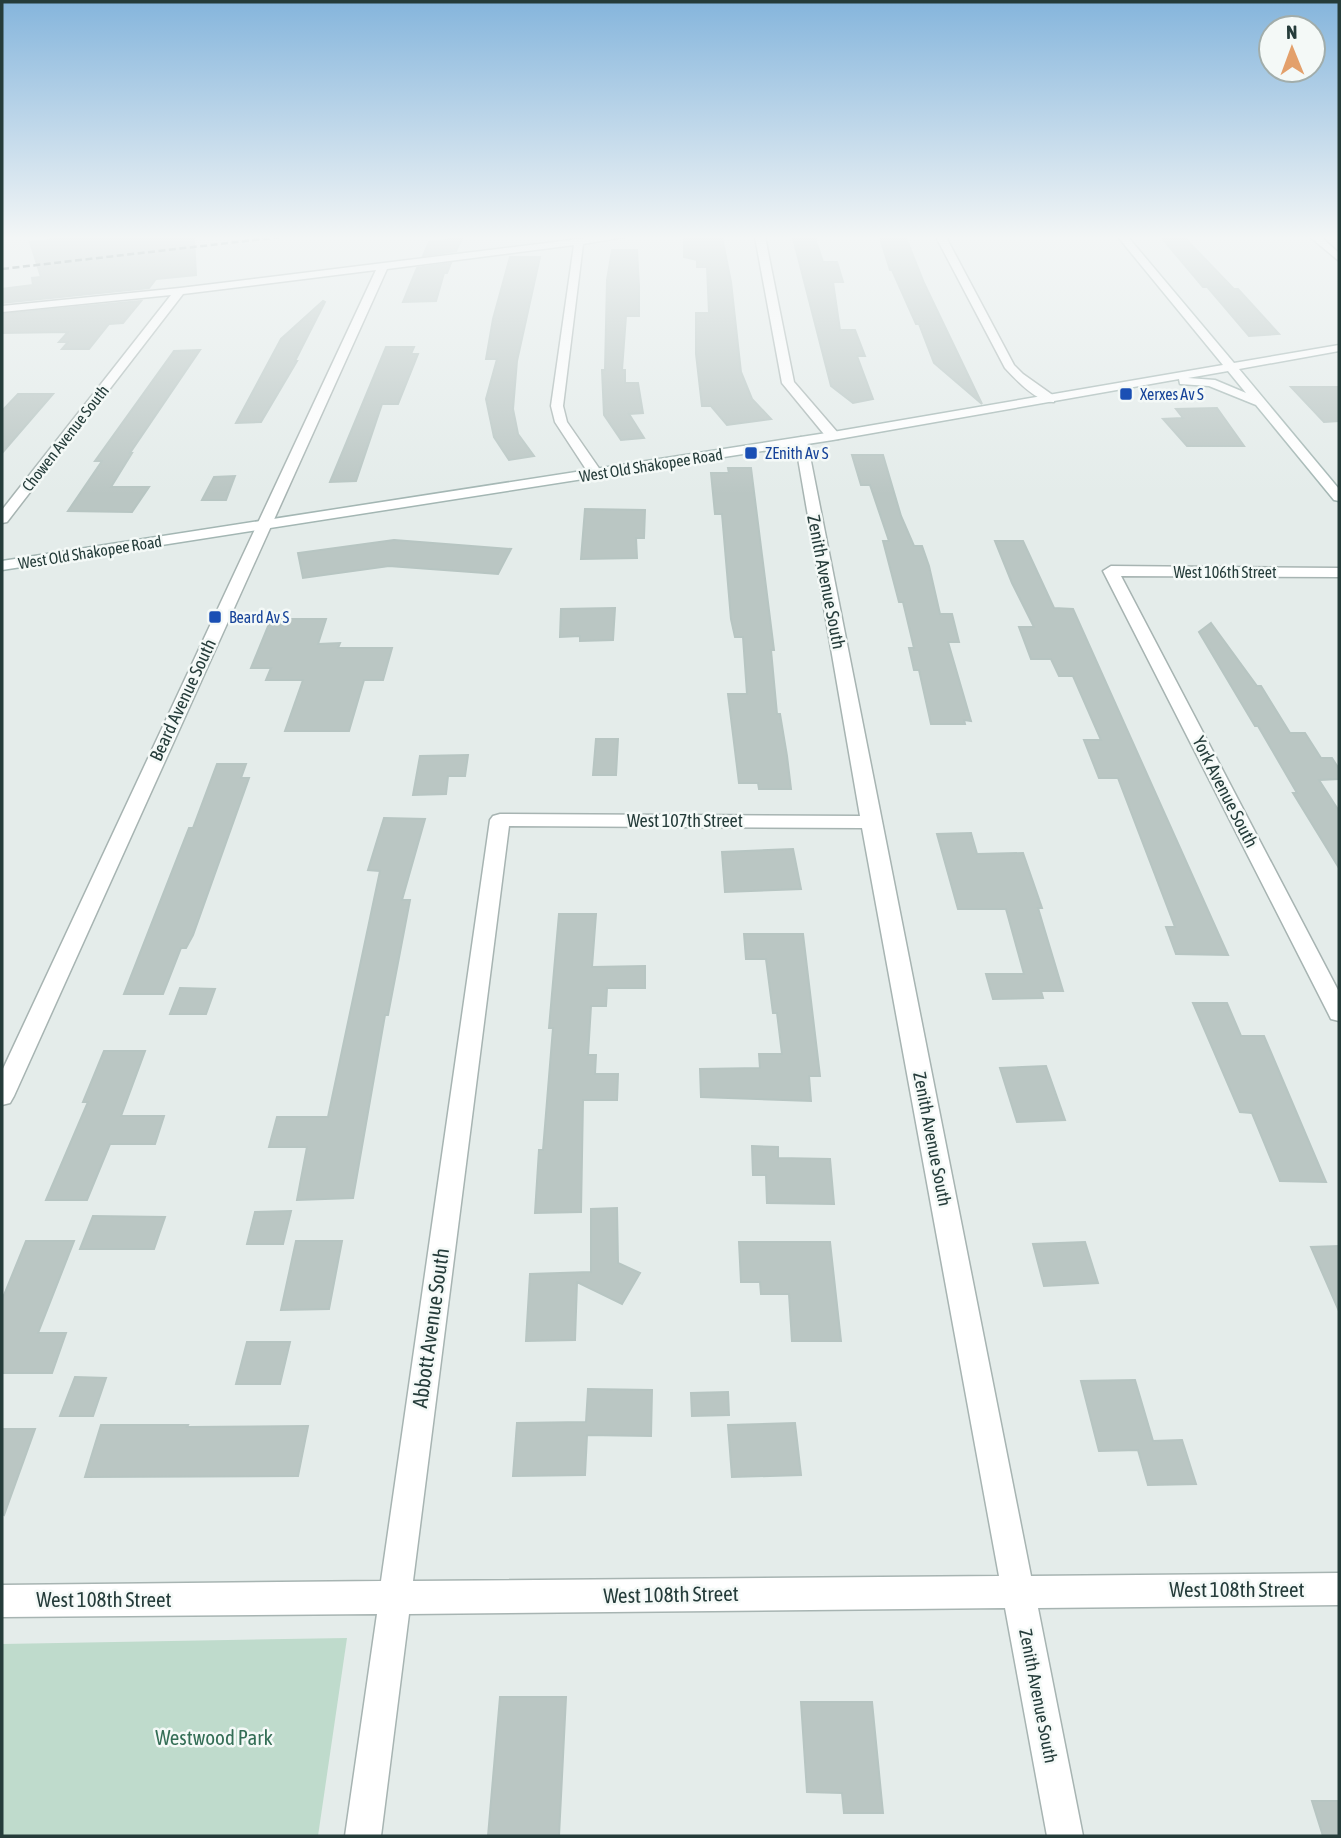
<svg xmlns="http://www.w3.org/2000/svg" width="1341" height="1838" viewBox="0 0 1341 1838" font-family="'Asap Condensed',sans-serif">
<rect width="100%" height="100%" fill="#e4ecea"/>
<path fill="#bfdbcc" d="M 347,1638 L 318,1836 L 2,1836 L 2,1644 Z"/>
<path fill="#bac6c3" stroke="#b7c5c2" stroke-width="2" d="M 75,237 L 194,237 L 196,275 L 156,279 L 149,288 L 2,303 L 2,289 L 33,285 L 32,278 L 41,277 L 30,242 Z
M 684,237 L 722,237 L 731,282 L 741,372 L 752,399 L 771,419 L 727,425 L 711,406 L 702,406 L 696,354 L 696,313 L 709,313 L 707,267 L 697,267 L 697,260 L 684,257 Z
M 1161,237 L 1184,237 L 1232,287 L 1203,287 Z
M 462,238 L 456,251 L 423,256 L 429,242 Z
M 793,238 L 815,238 L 823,262 L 837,262 L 843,282 L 833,282 L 840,330 L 855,330 L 865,356 L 857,356 L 873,399 L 853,403 L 831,386 Z
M 880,238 L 906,238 L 924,283 L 982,404 L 934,363 L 919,324 L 916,324 L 892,270 L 890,270 Z
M 612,250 L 637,250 L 639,286 L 639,316 L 626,316 L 622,370 L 625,370 L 625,383 L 638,383 L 643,413 L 629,414 L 644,438 L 621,440 L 604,415 L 602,370 L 605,370 L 607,280 Z
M 510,257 L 540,257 L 517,361 L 513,409 L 518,434 L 534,456 L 509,460 L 494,437 L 486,399 L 497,359 L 486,359 L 493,319 Z
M 451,263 L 447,273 L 444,273 L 436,301 L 403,302 L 417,268 Z
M 1209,289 L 1238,289 L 1279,334 L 1249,336 Z
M 141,301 L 123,323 L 109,324 L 89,349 L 62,349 L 68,342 L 59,342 L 68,332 L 2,333 L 2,314 Z
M 323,301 L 325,302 L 295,361 L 297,361 L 261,422 L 236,423 L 281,339 Z
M 386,347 L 414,347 L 411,354 L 418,354 L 398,404 L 382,404 L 356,481 L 330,482 Z
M 200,350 L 130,453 L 132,453 L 111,487 L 149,487 L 132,512 L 68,511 L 102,461 L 95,461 L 174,351 Z
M 1291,387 L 1339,387 L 1339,421 L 1324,422 Z
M 18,394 L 53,394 L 2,453 L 2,411 Z
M 1217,408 L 1244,446 L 1187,446 L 1163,419 L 1183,418 L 1176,409 Z
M 852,455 L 883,455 L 901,516 L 914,546 L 922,546 L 929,566 L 940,614 L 952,614 L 959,642 L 948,642 L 971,721 L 964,720 L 965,724 L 931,724 L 919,670 L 914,670 L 909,648 L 914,648 L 903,602 L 899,602 L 883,541 L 889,541 L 870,485 L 861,485 Z
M 728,468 L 751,468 L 774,650 L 771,650 L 777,714 L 780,714 L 787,756 L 791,789 L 759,789 L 758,783 L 739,783 L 728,694 L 747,694 L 743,637 L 735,637 L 731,619 L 722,514 L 715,514 L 711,473 L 729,473 Z
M 235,476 L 226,500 L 202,500 L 214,477 Z
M 585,509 L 645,510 L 644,538 L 636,538 L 637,558 L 581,559 Z
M 394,540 L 511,549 L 498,574 L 389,566 L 303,578 L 298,553 Z
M 995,541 L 1023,541 L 1054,608 L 1073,609 L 1228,955 L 1176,954 L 1166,927 L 1175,927 L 1118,778 L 1099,778 L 1084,740 L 1101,740 L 1073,676 L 1059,676 L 1051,659 L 1031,659 L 1019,627 L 1034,627 L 1012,583 Z
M 615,608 L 613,640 L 580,641 L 580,636 L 560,637 L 561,609 Z
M 271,619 L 326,619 L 318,644 L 340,643 L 338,648 L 392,648 L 383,680 L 364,680 L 349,731 L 285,731 L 303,680 L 266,680 L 271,668 L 251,668 Z
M 1211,623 L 1257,686 L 1261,686 L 1290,733 L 1305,733 L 1321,758 L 1332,758 L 1339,769 L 1339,779 L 1319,780 L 1339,811 L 1339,868 L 1293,793 L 1297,793 L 1258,726 L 1255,726 L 1199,632 Z
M 596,739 L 618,739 L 616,775 L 593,775 Z
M 468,755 L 465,776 L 448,776 L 446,794 L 413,795 L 420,756 Z
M 217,764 L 246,764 L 241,778 L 249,778 L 193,935 L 186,948 L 181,948 L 163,994 L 124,994 L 189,828 L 193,828 Z
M 384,818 L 425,819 L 402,900 L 410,900 L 388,1015 L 385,1015 L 353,1198 L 297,1200 L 307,1147 L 269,1147 L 277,1117 L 328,1117 L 380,871 L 368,870 Z
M 971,833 L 977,854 L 1023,853 L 1042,908 L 1038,908 L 1063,991 L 1041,991 L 1043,998 L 993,999 L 986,974 L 1024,974 L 1006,909 L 958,909 L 937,834 Z
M 793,849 L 801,889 L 725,892 L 722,852 Z
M 559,914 L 596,914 L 592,967 L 645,966 L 645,988 L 607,988 L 606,1006 L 591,1006 L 588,1055 L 596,1055 L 595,1074 L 618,1074 L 617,1100 L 583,1100 L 581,1212 L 535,1213 L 539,1150 L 543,1150 L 553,1028 L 549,1028 Z
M 744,934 L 803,934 L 820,1076 L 809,1076 L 811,1101 L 701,1097 L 700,1069 L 760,1068 L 759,1054 L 782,1054 L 777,1013 L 773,1013 L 766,959 L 746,959 Z
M 180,988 L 215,989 L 206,1014 L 170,1014 Z
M 1193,1003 L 1227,1003 L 1241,1036 L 1264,1036 L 1326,1182 L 1280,1181 L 1252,1113 L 1240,1112 Z
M 104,1051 L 145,1051 L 121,1116 L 164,1116 L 155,1144 L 110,1144 L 87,1200 L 46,1200 L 88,1102 L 83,1102 Z
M 1046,1066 L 1065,1120 L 1017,1122 L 1000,1068 Z
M 752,1146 L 778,1147 L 778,1158 L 830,1159 L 834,1204 L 767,1203 L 766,1175 L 753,1175 Z
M 617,1208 L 618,1263 L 640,1273 L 622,1304 L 577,1282 L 575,1340 L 526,1341 L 530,1274 L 591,1272 L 591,1209 Z
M 291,1211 L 283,1244 L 247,1244 L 255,1212 Z
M 93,1216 L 165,1217 L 154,1249 L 80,1249 Z
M 26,1241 L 74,1241 L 38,1333 L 66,1333 L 52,1373 L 2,1373 L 2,1300 Z
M 296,1241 L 342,1241 L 329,1309 L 281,1310 Z
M 739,1242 L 830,1242 L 841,1341 L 792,1341 L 789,1294 L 761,1294 L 760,1282 L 741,1282 Z
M 1085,1242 L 1098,1283 L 1044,1286 L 1033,1244 Z
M 1339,1246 L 1339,1311 L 1311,1247 Z
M 247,1342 L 290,1342 L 280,1384 L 236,1384 Z
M 75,1377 L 106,1378 L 93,1416 L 60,1416 Z
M 1135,1380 L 1153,1441 L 1182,1440 L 1196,1484 L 1148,1485 L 1138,1450 L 1099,1451 L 1081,1381 Z
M 588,1389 L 652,1390 L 651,1436 L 587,1435 L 585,1475 L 513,1476 L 517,1423 L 586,1422 Z
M 728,1392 L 729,1415 L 692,1416 L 691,1393 Z
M 795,1423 L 801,1475 L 732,1477 L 728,1425 Z
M 101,1425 L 188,1425 L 187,1427 L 308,1426 L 298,1476 L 85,1477 Z
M 2,1429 L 35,1429 L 4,1515 L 2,1514 Z
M 500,1697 L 566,1697 L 559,1836 L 488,1836 Z
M 801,1702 L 872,1702 L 883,1813 L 844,1813 L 842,1793 L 807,1792 Z
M 1312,1801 L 1339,1801 L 1339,1836 L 1323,1836 Z"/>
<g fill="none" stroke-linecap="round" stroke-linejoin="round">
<defs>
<path id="street" d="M 595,237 L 624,237 L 583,244 L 563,406 L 567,422 L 603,474 L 596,478 L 591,477 L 555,422 L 551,406 L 574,245 L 387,269 L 14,1096 L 10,1103 L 2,1105 L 2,1071 L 376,270 L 183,294 L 7,522 L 2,523 L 2,510 L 171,295 L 2,312 L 2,306 L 180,288 Z
M 755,237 L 765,237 L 794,382 L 838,433 L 838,439 L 828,439 L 782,383 Z
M 936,237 L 946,237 L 1014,365 L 1023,374 L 1054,396 L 1054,402 C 1038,403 1016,380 1005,368 Z
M 1310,237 L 1321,237 L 1339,253 L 1339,261 Z
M 801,437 L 807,441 L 1031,1576 L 1339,1573 L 1339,1605 L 1038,1608 L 1083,1836 L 1047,1836 L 1005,1608 L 409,1614 L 381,1836 L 345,1836 L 377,1614 L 2,1617 L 2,1585 L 381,1581 L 490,820 L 493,816 L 500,814 L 860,816 L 795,441 ZM 509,826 L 862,828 L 999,1576 L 413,1581 Z
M 1111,566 L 1339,568 L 1339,577 L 1121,576 L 1339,992 L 1339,1021 L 1331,1019 L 1328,1013 L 1103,571 Z"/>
<path id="secondary" d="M 1118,237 L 1128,237 L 1234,363 L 1339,345 L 1339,351 L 1239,369 L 1339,489 L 1339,501 L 1334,500 L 1256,405 L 1209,386 L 1180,384 L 1179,379 L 833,440 L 2,570 L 2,561 L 833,432 L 1223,365 ZM 1228,371 L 1246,393 L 1215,380 L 1188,378 Z"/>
</defs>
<use href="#street" stroke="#a7b4b2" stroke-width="3"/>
<use href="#secondary" stroke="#a3b6b3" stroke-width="3"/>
<use href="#street" fill="#fff" fill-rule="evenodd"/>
<use href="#secondary" fill="#fff" fill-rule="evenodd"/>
<path stroke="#607775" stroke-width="2.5" stroke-dasharray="7 3.5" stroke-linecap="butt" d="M 2,269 L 280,237"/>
</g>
<linearGradient id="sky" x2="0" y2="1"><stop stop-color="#85b5dc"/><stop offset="0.48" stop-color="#f3f6f6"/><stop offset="1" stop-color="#f3f6f6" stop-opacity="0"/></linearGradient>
<rect width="1341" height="494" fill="url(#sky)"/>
<g fill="#1a4fb4" stroke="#f4f9f7" stroke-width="2.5">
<rect x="1119" y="387" width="14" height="14" rx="3.5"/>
<rect x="744" y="446" width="14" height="14" rx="3.5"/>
<rect x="208" y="610" width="14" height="14" rx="3.5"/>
</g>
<g text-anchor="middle" stroke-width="5" stroke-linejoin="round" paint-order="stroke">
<g font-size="16" fill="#164399" stroke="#f4f9f7" text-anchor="start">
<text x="1140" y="400">Xerxes Av S</text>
<text x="765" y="459">ZEnith Av S</text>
<text x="229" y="623">Beard Av S</text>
</g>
<g font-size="16" fill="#253c3a" stroke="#f4f9f7">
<text transform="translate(65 438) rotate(-52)" y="6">Chowen Avenue South</text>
<text transform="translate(651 465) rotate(-9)" y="6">West Old Shakopee Road</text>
<text transform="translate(90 552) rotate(-9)" y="6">West Old Shakopee Road</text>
<text x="1225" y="578">West 106th Street</text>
</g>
<g font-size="18" fill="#253c3a" stroke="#f4f9f7">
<text transform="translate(826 582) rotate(79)" y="6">Zenith Avenue South</text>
<text transform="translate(183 700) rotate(-65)" y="6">Beard Avenue South</text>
<text transform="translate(1225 792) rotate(63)" y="6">York Avenue South</text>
<text x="685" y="827">West 107th Street</text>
<text transform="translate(932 1139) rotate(79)" y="6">Zenith Avenue South</text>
<text transform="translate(1038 1696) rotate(79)" y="6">Zenith Avenue South</text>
</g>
<g font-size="21" fill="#253c3a" stroke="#f4f9f7">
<text transform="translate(431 1328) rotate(-82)" y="7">Abbott Avenue South</text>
<text x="1237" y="1597">West 108th Street</text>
<text transform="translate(671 1595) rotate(-1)" y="7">West 108th Street</text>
<text x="104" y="1607">West 108th Street</text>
</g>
<g font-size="21" fill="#346e56" stroke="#f4f9f7">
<text x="214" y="1745">Westwood Park</text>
</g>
</g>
<rect width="1341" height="1838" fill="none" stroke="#253c3a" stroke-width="7"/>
<g transform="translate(1292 49) rotate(359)"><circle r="33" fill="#f4f9f7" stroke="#a1adab" stroke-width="2"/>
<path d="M0-5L12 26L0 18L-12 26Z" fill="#e3a06b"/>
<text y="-10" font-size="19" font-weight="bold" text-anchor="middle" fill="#253c3a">N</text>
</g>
</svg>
